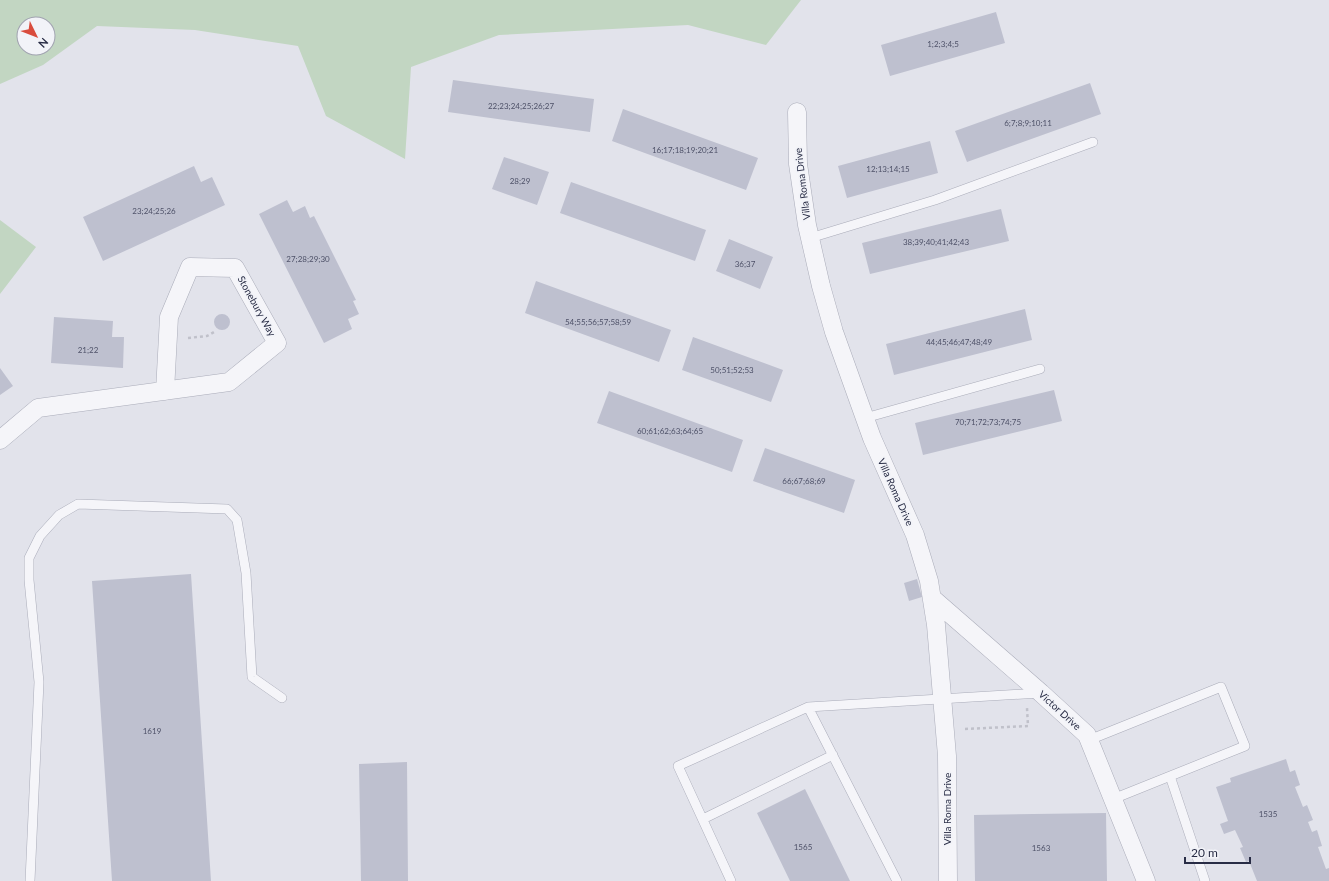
<svg xmlns="http://www.w3.org/2000/svg" width="1329" height="881" viewBox="0 0 1329 881" font-family="Lato,sans-serif">
<rect width="100%" height="100%" fill="#e2e3eb"/>
<path fill="#c2d6c2" fill-rule="evenodd" d="M 0,0 L 801,0 L 766,45 L 688,25 L 499,35 L 411,67 L 405,159 L 326,116 L 298,46 L 195,30 L 97,26 L 43,65 L 0,84 ZM 24,24 L 48,24 L 48,48 L 24,48 Z
M 0,220 L 36,247 L 0,294 Z"/>
<path fill="#bec0cf" d="M 996,12 L 1005,43 L 890,76 L 881,45 Z
M 453,80 L 594,99 L 590,132 L 448,112 Z
M 1090,83 L 1101,114 L 967,162 L 955,131 Z
M 623,109 L 758,158 L 746,190 L 612,141 Z
M 930,141 L 938,173 L 847,198 L 838,166 Z
M 504,157 L 549,172 L 537,205 L 492,189 Z
M 194,166 L 201,182 L 212,177 L 225,205 L 103,261 L 83,217 Z
M 571,182 L 706,230 L 695,261 L 560,213 Z
M 287,200 L 293,212 L 305,206 L 310,218 L 314,216 L 356,300 L 353,301 L 359,314 L 348,319 L 352,329 L 324,343 L 259,214 Z
M 1001,209 L 1009,241 L 870,274 L 862,243 Z
M 729,239 L 773,257 L 760,289 L 716,271 Z
M 536,281 L 671,330 L 659,362 L 525,313 Z
M 1025,309 L 1032,340 L 894,375 L 886,344 Z
M214 322a8 8 0 1 1 16 0a8 8 0 1 1-16 0Z
M 54,317 L 113,321 L 112,337 L 124,337 L 123,368 L 51,363 Z
M 693,337 L 783,370 L 771,402 L 682,370 Z
M 0,368 L 13,386 L 0,395 Z
M 1054,390 L 1062,421 L 923,455 L 915,423 Z
M 609,391 L 743,440 L 732,472 L 597,423 Z
M 765,448 L 855,480 L 844,513 L 753,481 Z
M 191,574 L 211,881 L 112,881 L 92,581 Z
M 917,579 L 922,597 L 909,601 L 904,583 Z
M 1286,759 L 1290,772 L 1295,770 L 1300,785 L 1295,787 L 1303,807 L 1307,805 L 1313,820 L 1308,822 L 1312,832 L 1317,830 L 1322,846 L 1318,847 L 1326,869 L 1329,868 L 1329,881 L 1257,881 L 1249,861 L 1246,862 L 1240,848 L 1243,847 L 1235,830 L 1224,834 L 1220,824 L 1228,821 L 1216,787 L 1231,782 L 1230,778 Z
M 407,762 L 408,881 L 361,881 L 359,764 Z
M 805,789 L 850,881 L 790,881 L 757,813 Z
M 1106,813 L 1107,881 L 975,881 L 974,815 Z"/>
<g fill="none" stroke-linecap="round" stroke-linejoin="round">
<defs>
<path id="service" d="M 810,238 L 935,200 L 1093,142
M 865,418 L 1040,369
M 808,707 L 897,881
M 1089,740 L 1221,687 L 1245,746 L 1113,799
M 1170,776 L 1205,881
M 703,819 L 833,755
M 30,881 L 39,682 L 29,580 L 29,558 L 40,536 L 59,515 L 78,504 L 227,509 L 237,520 L 246,573 L 252,677 L 282,698
M 731,881 L 678,766 L 808,707 L 1040,693"/>
<path id="minor" d="M 797,112 L 798,164 L 807,225 L 821,286 L 834,332 L 872,438 L 915,535 L 929,581 L 936,625 L 947,756 L 948,881
M 0,440 L 38,408 L 229,382 L 277,343 L 235,268 L 190,267 L 169,317 L 165,391
M 932,598 L 1041,693 L 1087,735 L 1146,881"/>
</defs>
<use href="#service" stroke="#aaacb9" stroke-width="10"/>
<use href="#minor" stroke="#aaacb9" stroke-width="19"/>
<path stroke="#c0c1ca" stroke-width="2.5" stroke-dasharray="3 3" stroke-linecap="butt" d="M 188,338 L 207,336 L 214,332
M 965,729 L 1028,726 L 1027,708"/>
<use href="#service" stroke="#f5f5f9" stroke-width="9"/>
<use href="#minor" stroke="#f5f5f9" stroke-width="18"/>
</g>
<g text-anchor="middle" stroke-width="3.5" stroke-linejoin="round" paint-order="stroke">
<g font-size="8" fill="#4e5168">
<text x="943" y="47">1;2;3;4;5</text>
<text x="521" y="109">22;23;24;25;26;27</text>
<text x="1028" y="126">6;7;8;9;10;11</text>
<text x="685" y="153">16;17;18;19;20;21</text>
<text x="888" y="172">12;13;14;15</text>
<text x="520" y="184">28;29</text>
<text x="154" y="214">23;24;25;26</text>
<text x="936" y="245">38;39;40;41;42;43</text>
<text x="308" y="262">27;28;29;30</text>
<text x="745" y="267">36;37</text>
<text x="598" y="325">54;55;56;57;58;59</text>
<text x="959" y="345">44;45;46;47;48;49</text>
<text x="88" y="353">21;22</text>
<text x="732" y="373">50;51;52;53</text>
<text x="988" y="425">70;71;72;73;74;75</text>
<text x="670" y="434">60;61;62;63;64;65</text>
<text x="804" y="484">66;67;68;69</text>
<text x="152" y="734">1619</text>
<text x="1268" y="817">1535</text>
<text x="803" y="850">1565</text>
<text x="1041" y="851">1563</text>
</g>
<g font-size="10" fill="#282c45" stroke="#f2f3f8">
<text transform="translate(802 184) rotate(-97)" y="4">Villa Roma Drive</text>
<text transform="translate(257 306) rotate(61)" y="4">Stonebury Way</text>
<text transform="translate(896 492) rotate(66)" y="4">Villa Roma Drive</text>
<text transform="translate(1060 710) rotate(42)" y="4">Victor Drive</text>
<text transform="translate(947 809) rotate(-90)" y="4">Villa Roma Drive</text>
</g>
</g>
<g transform="translate(36 36) rotate(133)"><circle r="19" fill="#f2f3f8" stroke="#a1a3b0"/>
<path d="M0-3L7 15L0 10L-7 15Z" fill="#d94c3d"/>
<text y="-6" font-size="11" font-weight="bold" text-anchor="middle" fill="#282c45">N</text>
</g>
<path d="M1185 857v6h65v-6" fill="none" stroke="#282c45" stroke-width="2"/>
<text x="1191" y="857" font-size="12" fill="#282c45" stroke="#f2f3f8" stroke-width="3" paint-order="stroke">20 m</text>
</svg>
